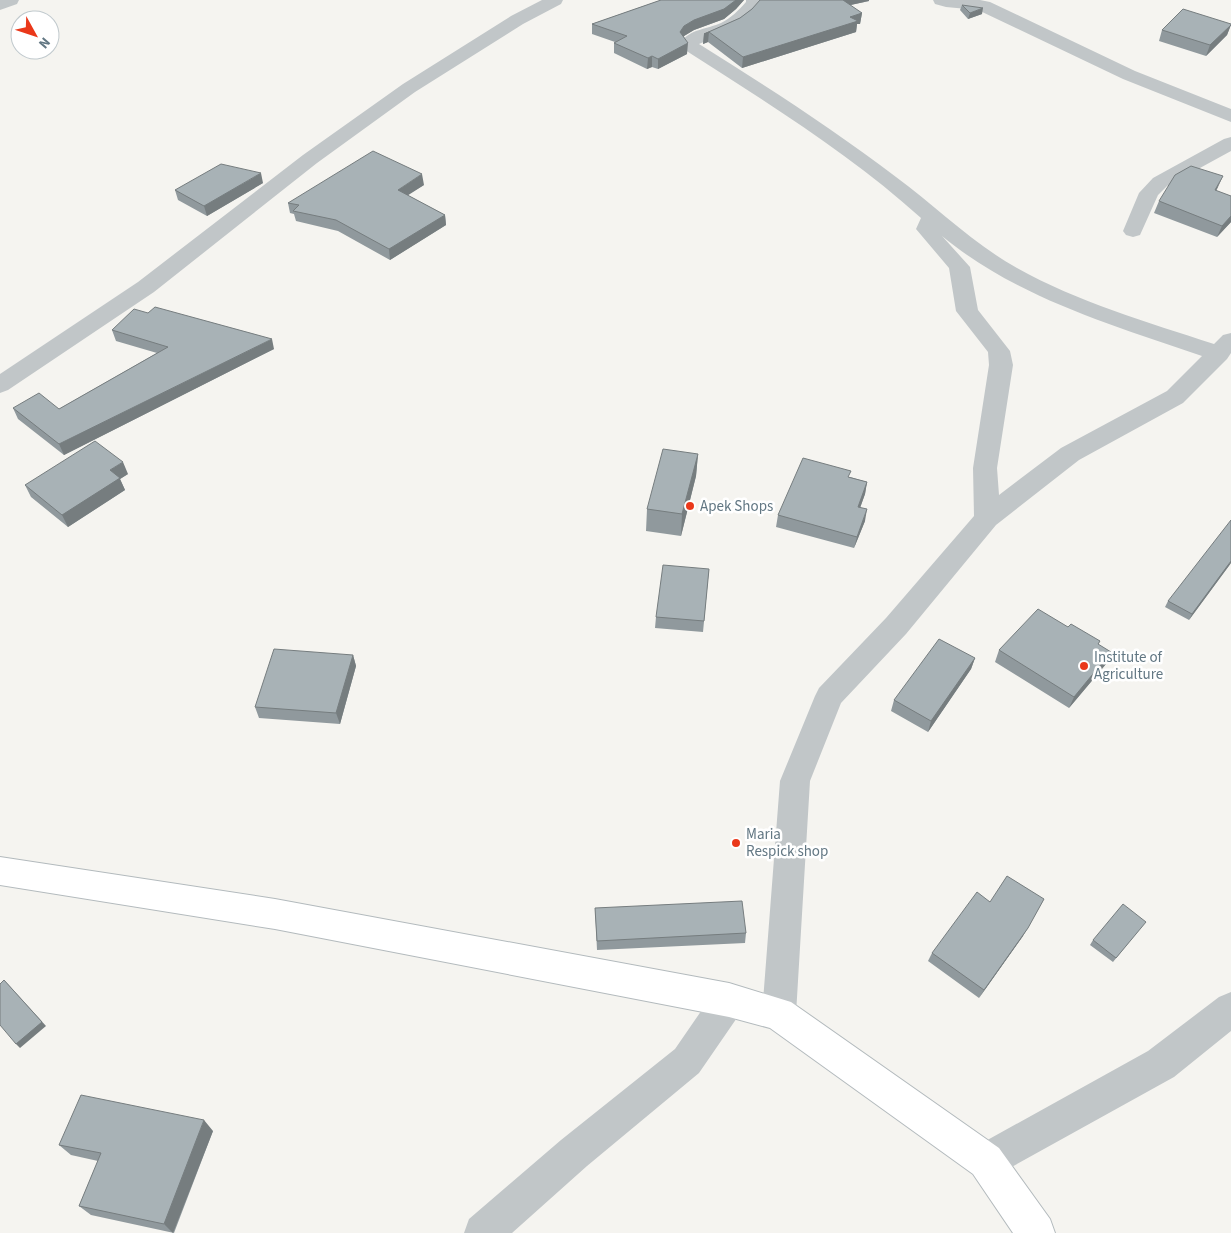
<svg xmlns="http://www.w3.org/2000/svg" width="1231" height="1233" viewBox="0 0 1231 1233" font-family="'Source Sans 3',sans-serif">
<rect width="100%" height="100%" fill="#f5f4f0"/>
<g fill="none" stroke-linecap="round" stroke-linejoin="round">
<defs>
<path id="secondary" d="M 0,857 L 275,899 L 729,983 L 791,1002 L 999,1148 L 1050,1219 L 1055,1233 L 1013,1233 L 973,1174 L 770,1028 L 729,1017 L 275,929 L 0,885 Z"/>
</defs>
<use href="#secondary" stroke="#b3babd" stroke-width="2"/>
<path fill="#c1c6c8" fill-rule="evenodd" d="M 0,0 L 19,0 L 17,4 L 0,10 Z
M 542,0 L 563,0 L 561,4 L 523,24 L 415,92 L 317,163 L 154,292 L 8,390 L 0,393 L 0,374 L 138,282 L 303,155 L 403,84 L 511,16 Z
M 746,0 L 762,0 L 763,3 L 750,18 L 738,27 L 699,44 C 766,86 833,129 896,177 C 937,207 972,243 1017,268 C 1078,302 1147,322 1214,344 L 1223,335 L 1231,333 L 1231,353 L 1227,359 L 1183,403 L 1079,460 L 996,525 L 906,634 L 841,703 L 810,781 L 796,1014 L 791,1026 L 779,1031 L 767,1026 L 762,1014 L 780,781 L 815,696 L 819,688 L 886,618 L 974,516 L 973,468 L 989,365 L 988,352 L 956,311 L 949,268 L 916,229 L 921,218 C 849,153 766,102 685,50 L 681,42 C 690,29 708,29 721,23 C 731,18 739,10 746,2 ZM 942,236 C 1017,298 1112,325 1202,356 L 1167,391 L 1061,448 L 999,495 L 997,468 L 1013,365 L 1010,351 L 978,310 L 970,267 Z
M 933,0 L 980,0 L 990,2 L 1135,71 L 1231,109 L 1231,122 L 1123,79 L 978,10 L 946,7 L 935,4 Z
M 1231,137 L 1231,151 L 1167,186 L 1158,195 L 1140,235 L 1133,237 L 1126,235 L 1123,231 L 1139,193 L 1153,178 L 1224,139 Z
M 729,983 L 741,988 L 746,1000 L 741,1012 L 699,1073 L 587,1166 L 512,1233 L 464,1233 L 469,1219 L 561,1140 L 675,1049 L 717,988 Z
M 1231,992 L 1231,1031 L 1174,1077 L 999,1174 L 986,1180 L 973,1174 L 967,1161 L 973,1148 L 1148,1051 L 1219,997 Z"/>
<use href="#secondary" fill="#fff" fill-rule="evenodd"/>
</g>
<path fill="#90999d" d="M 661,0 L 744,0 L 736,9 L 724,19 L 694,30 L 684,36 L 687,54 L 658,69 L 652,67 L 647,69 L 614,53 L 614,43 L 615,42 L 592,34 L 592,24 Z
M 869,1 L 850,5 L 862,13 L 860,24 L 857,24 L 856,32 L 742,68 L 708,42 L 703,44 L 704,34 L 740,18 L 752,9 Z
M 962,5 L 982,14 L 968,19 L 960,10 Z
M 1231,24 L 1227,35 L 1206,56 L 1159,41 L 1162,30 Z
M 263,183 L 207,216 L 178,200 L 175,190 Z
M 424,185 L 407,195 L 445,215 L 446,225 L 390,260 L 338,231 L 296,221 L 294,214 L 290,213 L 288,203 Z
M 1218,187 L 1216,191 L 1231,196 L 1231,222 L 1217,237 L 1154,213 L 1159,201 Z
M 112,330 L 274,349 L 64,455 L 18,419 L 13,408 L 59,409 L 157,353 L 116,341 Z
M 698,454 L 696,476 L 681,536 L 646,531 L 647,509 Z
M 128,474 L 120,479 L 125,490 L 68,527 L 31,497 L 25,485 Z
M 850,477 L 867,482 L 865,494 L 860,508 L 865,521 L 854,548 L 776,527 L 778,515 Z
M 1231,563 L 1189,620 L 1165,607 L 1168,601 Z
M 709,569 L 703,632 L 655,628 L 656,617 Z
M 1068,627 L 1100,641 L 1098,645 L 1111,652 L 1106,664 L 1069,708 L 995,662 L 999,650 Z
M 353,655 L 356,666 L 340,724 L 259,718 L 255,707 Z
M 975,658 L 971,669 L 928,732 L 891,711 L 894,700 Z
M 595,908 L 746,933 L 745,943 L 597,950 Z
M 1142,926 L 1113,962 L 1090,945 L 1093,940 Z
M 1023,936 L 979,998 L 928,961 L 932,953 Z
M 213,1131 L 174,1233 L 91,1215 L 79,1206 L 98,1161 L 71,1155 L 59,1145 Z"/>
<path fill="#767d7f" d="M 736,0 L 744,0 L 736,9 L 724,19 L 694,30 L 684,36 L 679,43 L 680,32 L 684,26 L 694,20 Z
M 838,0 L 869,0 L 869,1 L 837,8 Z
M 983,8 L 982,14 L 968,19 L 970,13 Z
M 862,13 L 860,24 L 857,24 L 856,32 L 742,68 L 743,57 L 850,17 Z
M 1231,25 L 1227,35 L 1206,56 L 1210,45 Z
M 709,32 L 708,42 L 703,44 L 704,34 Z
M 688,43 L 687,54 L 658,69 L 658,59 Z
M 652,56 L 652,67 L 647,69 L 648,58 Z
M 261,173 L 263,183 L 207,216 L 204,206 Z
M 422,174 L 424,185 L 399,201 L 398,190 Z
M 1223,176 L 1218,187 L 1210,201 L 1215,190 Z
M 445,215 L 446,225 L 390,260 L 389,249 Z
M 1231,216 L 1231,222 L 1217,237 L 1222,226 Z
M 272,339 L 274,349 L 64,455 L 59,444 Z
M 698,454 L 696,476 L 681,536 L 682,514 Z
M 123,462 L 128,474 L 120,479 L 125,490 L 68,527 L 62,515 L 110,470 Z
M 867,482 L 865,494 L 856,519 L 858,507 Z
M 867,509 L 865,521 L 854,548 L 857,537 Z
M 1231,561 L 1231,563 L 1189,620 L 1192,614 Z
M 1111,652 L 1106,664 L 1069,708 L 1074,697 Z
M 353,655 L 356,666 L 340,724 L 336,713 Z
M 975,658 L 971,669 L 928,732 L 931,721 Z
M 1044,899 L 1023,936 L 979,998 L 984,990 Z
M 4,980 L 46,1026 L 20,1048 L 16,1044 Z
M 204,1120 L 213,1131 L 173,1233 L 164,1224 Z"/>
<path fill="#a8b2b6" stroke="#767d7f" d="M 661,0 L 736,0 L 724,9 L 694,20 L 684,26 L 680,32 L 688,43 L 658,59 L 652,56 L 648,58 L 614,43 L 627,36 L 592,24 Z
M 760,0 L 843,0 L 862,13 L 850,17 L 858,21 L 743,57 L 709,32 L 704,34 L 740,18 L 752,9 Z
M 962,5 L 983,8 L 970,13 Z
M 1183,9 L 1231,24 L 1231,25 L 1210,45 L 1162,30 Z
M 373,151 L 422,174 L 398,190 L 445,215 L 389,249 L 336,220 L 293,211 L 299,205 L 288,203 Z
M 221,164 L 261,173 L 204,206 L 175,190 Z
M 1191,166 L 1223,176 L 1215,190 L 1231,196 L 1231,216 L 1222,226 L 1159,201 L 1175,175 Z
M 155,307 L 272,339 L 59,444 L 13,408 L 39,393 L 59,409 L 168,347 L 112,330 L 134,309 L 148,313 Z
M 95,441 L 123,462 L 110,470 L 120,478 L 62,515 L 25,485 Z
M 663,449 L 698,454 L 682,514 L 647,509 Z
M 803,458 L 851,471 L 848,477 L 867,482 L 858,507 L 867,509 L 857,537 L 778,515 Z
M 1231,520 L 1231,561 L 1192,614 L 1168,601 Z
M 663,565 L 709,569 L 704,621 L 656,617 Z
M 1038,609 L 1068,627 L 1071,624 L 1100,641 L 1098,644 L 1111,652 L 1074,697 L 999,650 Z
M 939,639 L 975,658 L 931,721 L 894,700 Z
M 274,649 L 353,655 L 336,713 L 255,707 Z
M 1007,876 L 1044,899 L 1028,928 L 984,990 L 932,953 L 977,892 L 990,902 Z
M 742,901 L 746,933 L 597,941 L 595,908 Z
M 1123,904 L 1146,922 L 1116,958 L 1093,940 Z
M 4,980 L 42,1022 L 16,1044 L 0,1025 L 0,984 Z
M 81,1095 L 204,1120 L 164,1224 L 79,1206 L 101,1153 L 59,1145 Z"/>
<g fill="#ea381a" stroke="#fff" stroke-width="2">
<circle cx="690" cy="506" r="5"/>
<circle cx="1084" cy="666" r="5"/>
<circle cx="736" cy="843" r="5"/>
</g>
<g text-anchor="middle" stroke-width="5" stroke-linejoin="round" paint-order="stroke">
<g font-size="15" fill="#627783" stroke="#fff" text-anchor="start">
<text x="700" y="511">Apek Shops</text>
<text x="1094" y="662">Institute of<tspan x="1094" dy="17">Agriculture</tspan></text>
<text x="746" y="839">Maria<tspan x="746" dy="17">Respick shop</tspan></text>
</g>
</g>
<g transform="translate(35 35) rotate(130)"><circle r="24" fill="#ffffff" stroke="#c0c9cd"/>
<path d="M0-4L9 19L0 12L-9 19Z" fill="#ea381a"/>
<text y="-8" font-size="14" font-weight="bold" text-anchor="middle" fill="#627783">N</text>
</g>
</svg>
